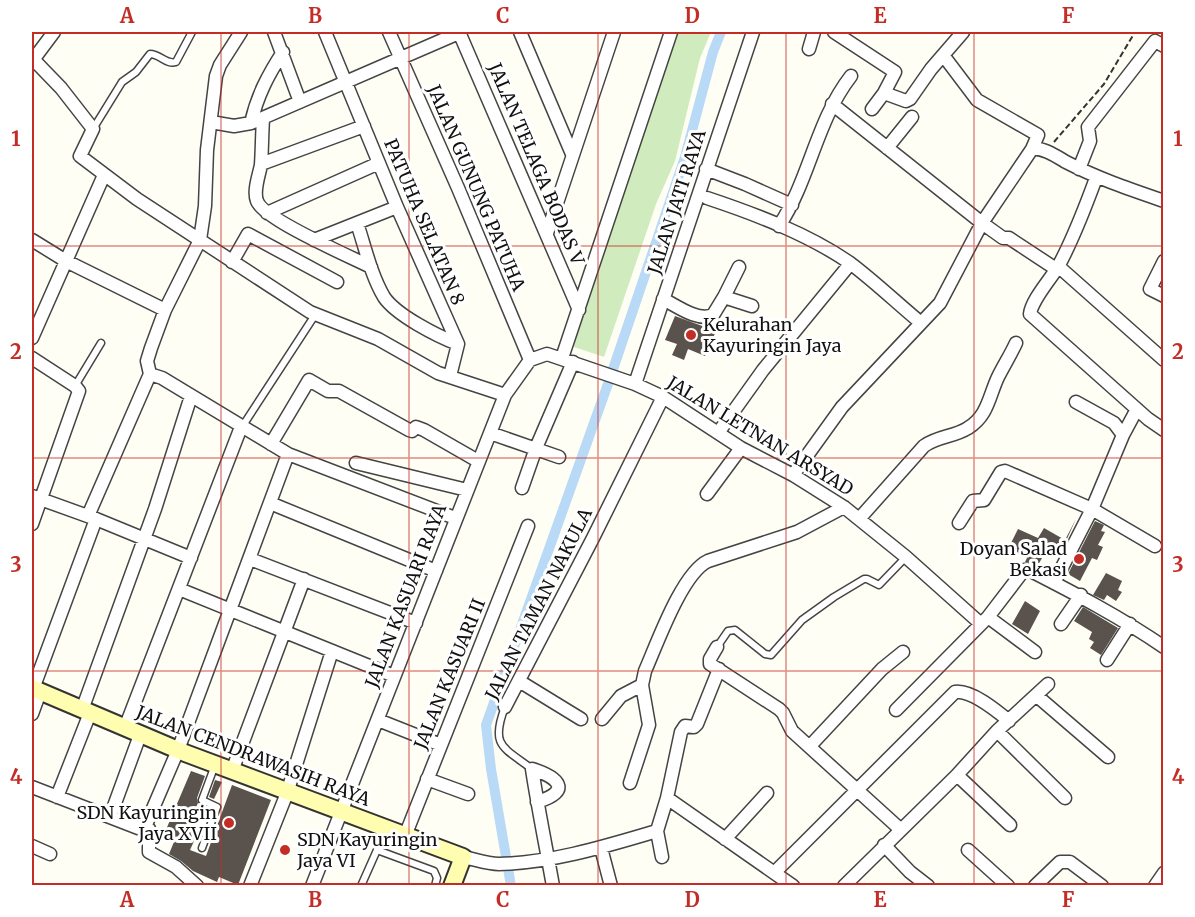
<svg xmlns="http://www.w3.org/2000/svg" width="1195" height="917" viewBox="0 0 1195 917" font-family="Merriweather,serif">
<rect width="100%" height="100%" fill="#fffef5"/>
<path fill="#d0ebbd" d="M 673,32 L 711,32 L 700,58 L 675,161 L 656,204 L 604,357 L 571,346 Z"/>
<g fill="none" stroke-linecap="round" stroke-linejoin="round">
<path stroke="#b9daf7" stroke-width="10" d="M 511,886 L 491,769 L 486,725 L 609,381 L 685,157 L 713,52 L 721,32"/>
</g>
<path fill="#5a534d" d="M 675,316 L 716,331 L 705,356 L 688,349 L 684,360 L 672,355 L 677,344 L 665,340 Z
M 1076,519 L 1061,552 L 1049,546 L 1038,565 L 1025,562 L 1027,558 L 1008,549 L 1018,529 L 1038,538 L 1044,528 L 1065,540 Z
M 1095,521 L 1104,525 L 1101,531 L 1105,532 L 1098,545 L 1103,547 L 1097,560 L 1092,558 L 1080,581 L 1068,574 Z
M 1106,573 L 1122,581 L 1118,590 L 1122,592 L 1116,601 L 1107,595 L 1104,600 L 1093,595 Z
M 1025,601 L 1040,611 L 1028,634 L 1012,624 Z
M 1083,607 L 1118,628 L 1101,655 L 1090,648 L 1094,642 L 1089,639 L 1092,632 L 1074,621 Z
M 191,771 L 205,776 L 197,798 L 198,803 L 189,822 L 200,828 L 190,850 L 206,856 L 232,785 L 271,800 L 238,885 L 219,877 L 217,882 L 193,871 L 181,861 L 169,854 L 176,837 L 165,832 Z
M 215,780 L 222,782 L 214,799 L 209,797 Z"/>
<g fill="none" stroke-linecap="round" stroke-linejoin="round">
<defs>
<path id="lane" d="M 93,129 L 122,82 L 136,72 L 150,54 C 160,54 166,65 176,62 L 192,32
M 75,386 L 101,343
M 242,427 L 315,315
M 717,647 L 728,631 L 735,630 L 765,654 L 771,655 L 802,620 L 834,597 L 864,579 L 867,579 L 879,585 L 906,557
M 505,707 C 490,746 503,747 532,769
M 386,830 L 377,850 L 434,871 L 437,878 L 435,886
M 202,848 L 217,807 L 202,800 L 215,765
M 361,886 L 377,850"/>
<path id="street" d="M 274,32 L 300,102
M 325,32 L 397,207 L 458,344 L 450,376
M 389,32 L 458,188 L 530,360
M 459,32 L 579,310
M 520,32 L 572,154
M 834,32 L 895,72 L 884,93 L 906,101 L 910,99 L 931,69 L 963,32
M 809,49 L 814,32
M 32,58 L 61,88 L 93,129 L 80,156 L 137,199 L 310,312 L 378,339 L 438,373 L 505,395
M 33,60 L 54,32
M 832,104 L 982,223 L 1003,238 L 1009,238 L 1056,269
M 872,109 L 884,93
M 263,119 C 262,134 262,150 261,165 C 259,175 253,191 257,201 C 263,219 351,257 371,267
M 211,122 L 234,126 L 251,123 L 461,32
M 251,123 C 257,96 268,75 283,52
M 887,148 L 912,117
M 1032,149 C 1043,147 1056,156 1066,162 C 1099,179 1129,189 1164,201
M 261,164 L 364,126
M 706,169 L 745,184 L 792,205
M 1079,169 L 1090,141 L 1088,127 L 1155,41 L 1164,46
M 1096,178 C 1085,208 1074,237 1059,265 C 1051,279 1032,299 1030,314 L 1148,419 L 1164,430
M 707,198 C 755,214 808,234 850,263 C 874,281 897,303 921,323
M 267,213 L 379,163
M 357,223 C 365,247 371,275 384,297 C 396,315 437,336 458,344
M 779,226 C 810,179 816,121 851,76
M 547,233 L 614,32
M 32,240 L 66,261 L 165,310
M 314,240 L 397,207
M 1164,261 L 1150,289 L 1164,296
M 232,262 L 248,234 L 337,282
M 1058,266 L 1164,360
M 724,297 L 739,267
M 663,299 C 677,306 698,322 713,315 L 724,297 L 752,306
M 32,338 L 104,175
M 32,358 L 75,386 L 79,391 L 32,524
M 562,358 L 671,32
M 150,374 L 147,361 L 151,348 L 165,310 L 200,240 L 205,206 L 207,150 L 216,76 L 220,65 L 241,32
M 150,374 L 162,378 L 288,454 L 455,518
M 635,384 L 753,32
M 490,433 L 559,457
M 718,433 L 763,370 L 850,264
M 1123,435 L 1137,409
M 271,444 L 309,380 L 328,391 L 339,391 L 409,430 L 412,431 L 416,427 L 424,430 L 478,461
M 356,463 L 467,490
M 793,475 L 842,407 L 940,303 L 982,223 L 1032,149 L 1038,135 L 977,100 L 943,55
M 522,488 L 536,448 L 573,362
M 707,494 L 741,448
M 32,496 L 96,519 L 191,558
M 270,503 L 436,571
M 88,516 L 150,374
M 859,519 L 924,446 C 938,436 954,437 968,428 C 988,416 989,396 998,377 C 1004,365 1011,354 1016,343
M 959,523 L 973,501 L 984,500 L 1001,472 L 1005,471 L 1092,509 L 1155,546
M 250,559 L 416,623
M 1054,583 L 1092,509 L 1123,435 L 1114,423 L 1076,402
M 179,589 L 394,676
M 988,617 L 1035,652
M 1061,624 L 1081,595
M 717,647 L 710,659 L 710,664 L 779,709 L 783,713 L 792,731 L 900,829
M 1107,660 L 1130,624
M 519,681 L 581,719
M 33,689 L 96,519
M 1037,696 L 1108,757
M 505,707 L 593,538 L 663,397
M 82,710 L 155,509 L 191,396
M 896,710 L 988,617 L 1024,570 L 1029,570 C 1076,594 1120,617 1164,647
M 32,714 L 40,692
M 602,719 L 621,696 L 642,685
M 378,720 L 441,745
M 125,728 L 241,427
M 997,731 L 1065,798
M 810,746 L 882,669 L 903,652
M 232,771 L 304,579
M 957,775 L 1010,825
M 427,779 L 468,794
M 630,783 L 649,725 L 642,685 L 645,671 C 657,644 682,573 708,561 L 797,532 L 844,507
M 32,787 L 138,828 L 145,827 L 178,750 L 288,454
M 57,797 L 90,713
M 667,798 L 793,886
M 537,802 C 573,791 558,777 532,769 C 538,808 546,847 553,886
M 110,817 L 140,735
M 145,827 L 149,829 L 149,852 L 176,867 L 197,886
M 657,831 L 667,798 L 681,732 L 685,726 L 694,727 L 697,724 L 719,669
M 657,831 L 662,857
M 405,836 L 528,526
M 725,839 L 767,793
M 884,845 L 910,872 L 928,886
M 32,846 L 50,854
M 601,848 L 611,886
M 968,850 L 1008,886
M 463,857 C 474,859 487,864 499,864 C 552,863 606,846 657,831
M 775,872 L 955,692 C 972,690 997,711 1009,721
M 250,886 L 287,793 L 332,651
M 312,886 L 505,395 L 530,360 L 547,354 L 635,384 L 663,397 L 741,448 L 793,475 L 844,507 L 906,557 L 981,624
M 844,886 L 957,775 L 997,731 L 1048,684
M 1035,886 L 1060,862 L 1070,862 L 1102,886
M 1155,886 L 1164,873"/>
<path id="secondary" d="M 32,688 L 185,753 L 463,857 L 452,886"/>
</defs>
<use href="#lane" stroke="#444" stroke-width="9"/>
<use href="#street" stroke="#444" stroke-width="15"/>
<use href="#secondary" stroke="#333" stroke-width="20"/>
<path stroke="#333" stroke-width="2" stroke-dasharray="6 3" stroke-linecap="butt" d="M 1054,142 L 1104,84 L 1135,32"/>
<use href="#lane" stroke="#fff" stroke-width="6"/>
<use href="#street" stroke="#fff" stroke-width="12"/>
<use href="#secondary" stroke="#fffeb0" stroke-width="16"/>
</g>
<path fill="none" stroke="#c42d26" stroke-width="1.5" stroke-opacity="0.55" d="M 221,32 L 221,886M 409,32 L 409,886M 598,32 L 598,886M 786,32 L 786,886M 974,32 L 974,886M 32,246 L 1164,246M 32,458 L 1164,458M 32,671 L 1164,671"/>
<g fill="#c42d26" stroke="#fff" stroke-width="2">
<circle cx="691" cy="335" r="6"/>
<circle cx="1079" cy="559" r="6"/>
<circle cx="229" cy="823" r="6"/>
<circle cx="285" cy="850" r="6"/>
</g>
<g text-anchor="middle" stroke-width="6" stroke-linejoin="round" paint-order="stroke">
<g font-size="18" fill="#111" stroke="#fff">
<text transform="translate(536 164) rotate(67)" y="6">JALAN TELAGA BODAS V</text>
<text transform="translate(476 188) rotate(67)" y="6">JALAN GUNUNG PATUHA</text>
<text transform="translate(677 202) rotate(-72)" y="6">JALAN JATI RAYA</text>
<text transform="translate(424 222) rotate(67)" y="6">PATUHA SELATAN 8</text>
<text transform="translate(760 436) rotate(31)" y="6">JALAN LETNAN ARSYAD</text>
<text transform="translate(406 596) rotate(-69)" y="6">JALAN KASUARI RAYA</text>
<text transform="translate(539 604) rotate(-63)" y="6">JALAN TAMAN NAKULA</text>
<text transform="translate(450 674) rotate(-68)" y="6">JALAN KASUARI II</text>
<text transform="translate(253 756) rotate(21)" y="6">JALAN CENDRAWASIH RAYA</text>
</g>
<g font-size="18" fill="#111" stroke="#fff" text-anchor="start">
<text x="703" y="331">Kelurahan<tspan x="703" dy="21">Kayuringin Jaya</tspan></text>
<text x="1067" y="555" text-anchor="end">Doyan Salad<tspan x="1067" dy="21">Bekasi</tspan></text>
<text x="217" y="819" text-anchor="end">SDN Kayuringin<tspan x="217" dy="21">Jaya XVII</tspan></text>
<text x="297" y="846">SDN Kayuringin<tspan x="297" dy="21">Jaya VI</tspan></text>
</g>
</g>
<rect width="1195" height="917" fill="none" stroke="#ffffff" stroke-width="66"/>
<rect x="33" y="33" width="1129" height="851" fill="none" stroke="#c42d26" stroke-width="2"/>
<g font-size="20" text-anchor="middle" font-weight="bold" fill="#c42d26">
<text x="127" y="23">A</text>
<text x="315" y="23">B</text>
<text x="503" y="23">C</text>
<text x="692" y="23">D</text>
<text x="880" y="23">E</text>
<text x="1068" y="23">F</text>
<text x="16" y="146">1</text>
<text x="1178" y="146">1</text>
<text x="16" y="359">2</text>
<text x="1178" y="359">2</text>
<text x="16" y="572">3</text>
<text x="1178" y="572">3</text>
<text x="16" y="784">4</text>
<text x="1178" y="784">4</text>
<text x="127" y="907">A</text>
<text x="315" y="907">B</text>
<text x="503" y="907">C</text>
<text x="692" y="907">D</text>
<text x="880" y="907">E</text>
<text x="1068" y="907">F</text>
</g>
</svg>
